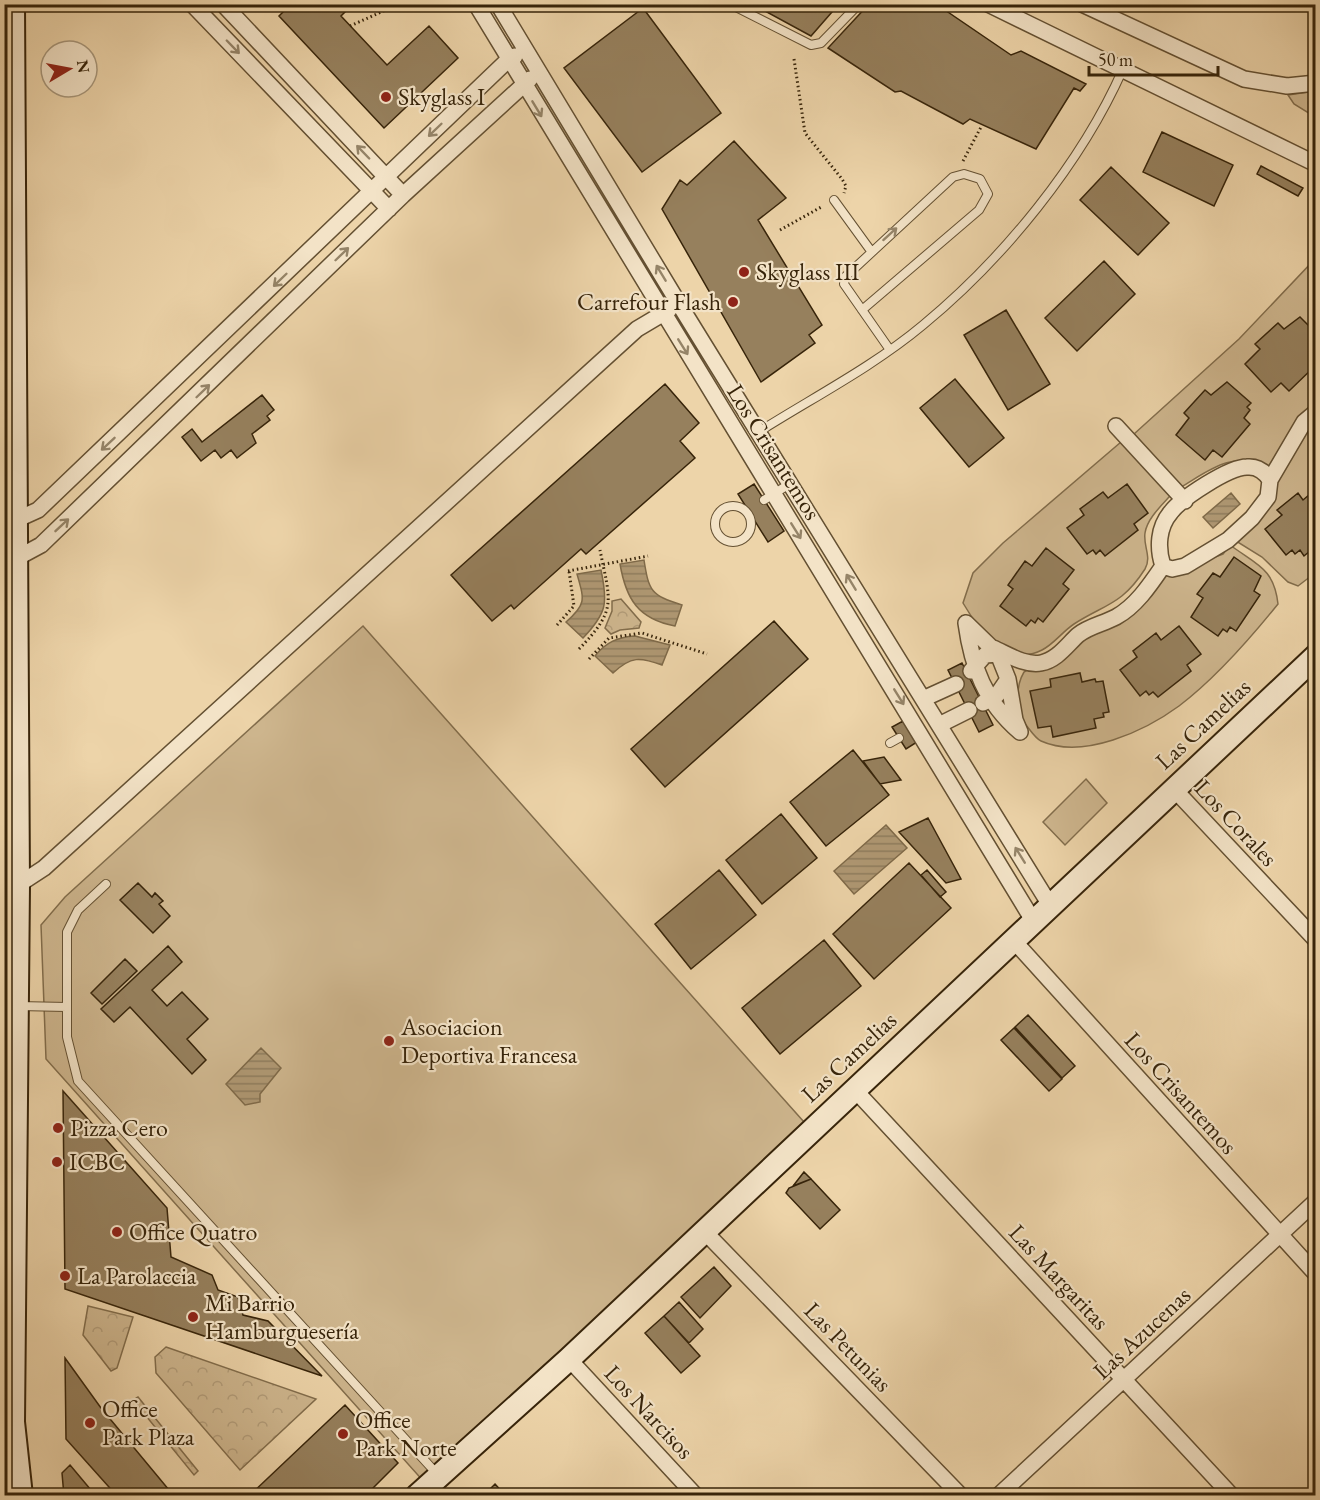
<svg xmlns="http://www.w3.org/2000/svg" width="1320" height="1500" viewBox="0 0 1320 1500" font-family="'EB Garamond',serif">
<defs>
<pattern id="forest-crowns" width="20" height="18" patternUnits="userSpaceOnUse" patternTransform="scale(1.5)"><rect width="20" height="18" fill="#ceb68e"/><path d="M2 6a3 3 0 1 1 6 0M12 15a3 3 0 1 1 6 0" fill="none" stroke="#b29c79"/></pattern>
<pattern id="water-rules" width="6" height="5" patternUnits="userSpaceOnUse" patternTransform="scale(1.5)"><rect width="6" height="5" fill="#af9873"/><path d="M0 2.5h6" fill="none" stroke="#8f7c5d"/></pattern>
</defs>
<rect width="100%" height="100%" fill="#edd4a9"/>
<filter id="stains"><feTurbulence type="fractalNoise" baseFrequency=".00333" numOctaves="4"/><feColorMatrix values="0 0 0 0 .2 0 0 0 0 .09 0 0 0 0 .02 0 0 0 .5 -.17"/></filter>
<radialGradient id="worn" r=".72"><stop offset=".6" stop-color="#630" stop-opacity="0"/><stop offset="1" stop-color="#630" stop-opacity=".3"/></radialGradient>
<path fill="#ceb68e" stroke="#826d4c" stroke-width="1.5" d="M 1315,259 L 1315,405 L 1274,468 L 1260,470 C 1236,447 1204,474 1181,487 L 1134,434 L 1239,339 Z
M 1315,414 L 1315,573 L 1298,586 L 1288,582 L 1262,557 L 1236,541 L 1272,489 Z
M 1121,442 L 1170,496 C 1161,506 1147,519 1145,533 C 1143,546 1152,557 1145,569 C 1122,605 1105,604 1074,624 C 1062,632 1054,644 1042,650 C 1007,668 978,629 963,603 L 973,573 L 1003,543 Z
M 1230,545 C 1257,565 1274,568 1278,604 C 1249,640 1216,678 1179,706 C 1145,731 1083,760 1041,741 C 1036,739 1030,730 1026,725 C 1016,711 1015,687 1024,672 L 1106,620 L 1149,581 L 1223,554 Z
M 363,626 L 804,1122 L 425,1483 L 46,1059 L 41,925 L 65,897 Z
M 1086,779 L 1107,803 L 1065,845 L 1043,822 Z"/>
<path fill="url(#forest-crowns)" stroke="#826d4c" stroke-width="1.5" d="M 1315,91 L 1315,117 L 1294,104 L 1288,95 Z
M 621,599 L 641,622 L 639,628 L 620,630 L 611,634 L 605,628 L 612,611 L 612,601 Z
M 88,1306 L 133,1317 L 117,1368 L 111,1371 L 83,1335 Z
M 166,1347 L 316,1399 L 240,1470 L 156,1373 L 155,1357 Z
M 138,1397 L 198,1471 L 194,1475 L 133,1400 Z"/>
<path fill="url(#water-rules)" stroke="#7f6a49" stroke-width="1.5" d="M 1231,493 L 1240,504 L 1213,528 L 1203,517 Z
M 644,560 C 649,592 651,595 682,605 L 675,626 C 638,619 626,599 620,564 Z
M 601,570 C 608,603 607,613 583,638 L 566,622 C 587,604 584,599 577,574 Z
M 635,636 L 670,645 L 662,665 C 640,657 631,656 613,673 L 595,656 C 606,642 618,637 635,636 Z
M 886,825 L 907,848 L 854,894 L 834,871 Z
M 261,1048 L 281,1068 L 260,1094 L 260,1102 L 245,1105 L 226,1084 Z"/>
<path fill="#96805d" stroke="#37240a" stroke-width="1.5" d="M 291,4 L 353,4 L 341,16 L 387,65 L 429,26 L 458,58 L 384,128 L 279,16 Z
M 752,4 L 839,4 L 811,36 Z
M 869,4 L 914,4 L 921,11 L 928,4 L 936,4 L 1011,55 L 1021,51 L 1086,84 L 1080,91 L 1074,88 L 1036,149 L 970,119 L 963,124 L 901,91 L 895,92 L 828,48 Z
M 643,8 L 721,113 L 642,172 L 564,68 Z
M 1162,132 L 1233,165 L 1214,206 L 1143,172 Z
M 734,141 L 786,198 L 758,220 L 822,325 L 809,335 L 815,343 L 761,382 L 662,209 L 680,180 L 687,185 Z
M 1261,166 L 1303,188 L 1298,196 L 1257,174 Z
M 1111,167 L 1169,223 L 1138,255 L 1080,200 Z
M 1104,261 L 1135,294 L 1077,351 L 1045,318 Z
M 1006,310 L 1050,384 L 1008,410 L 964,335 Z
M 1300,317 L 1316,333 L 1316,365 L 1289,391 L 1281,383 L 1271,392 L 1245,364 L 1260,349 L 1255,344 L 1278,323 L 1284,329 Z
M 955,379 L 1004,438 L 969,467 L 920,408 Z
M 1227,382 L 1251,403 L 1247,407 L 1250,410 L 1244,418 L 1250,424 L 1222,457 L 1213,450 L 1205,460 L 1176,435 L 1189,418 L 1184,413 L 1205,390 L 1211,395 Z
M 665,384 L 699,423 L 680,441 L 695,458 L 586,554 L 581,549 L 514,609 L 511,605 L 492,621 L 451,575 Z
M 262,395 L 274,410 L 267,416 L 270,420 L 252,434 L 256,443 L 237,458 L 231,450 L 221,458 L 215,450 L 201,461 L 182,437 L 192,429 L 202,442 Z
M 754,484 L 784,531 L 768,542 L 738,494 Z
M 1127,484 L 1148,513 L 1134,524 L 1138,530 L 1105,556 L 1100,550 L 1096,554 L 1093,550 L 1087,554 L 1067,528 L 1084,515 L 1080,509 L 1103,492 L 1108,498 Z
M 1316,489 L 1316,546 L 1304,556 L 1300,550 L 1295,554 L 1292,550 L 1286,555 L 1265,529 L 1282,515 L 1277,510 L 1298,493 L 1303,500 Z
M 1046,548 L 1074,570 L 1063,584 L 1069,589 L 1043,622 L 1038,618 L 1035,623 L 1031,620 L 1026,626 L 1000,606 L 1013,589 L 1008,585 L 1025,561 L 1032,566 Z
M 1234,557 L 1261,576 L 1254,591 L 1260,595 L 1236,631 L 1230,627 L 1227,632 L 1223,629 L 1218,636 L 1191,617 L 1203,598 L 1197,594 L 1213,573 L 1220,577 Z
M 774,621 L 808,659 L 665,787 L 631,749 Z
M 1179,626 L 1201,654 L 1187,665 L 1191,671 L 1158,697 L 1153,692 L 1149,695 L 1146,691 L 1140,696 L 1120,670 L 1137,657 L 1133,651 L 1156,633 L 1161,640 Z
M 962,663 L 993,725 L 979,732 L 948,670 Z
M 1080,673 L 1082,682 L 1095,679 L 1096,682 L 1103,681 L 1109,712 L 1103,713 L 1104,717 L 1094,719 L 1096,728 L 1053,737 L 1051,726 L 1038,728 L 1030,691 L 1051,687 L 1050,679 Z
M 903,721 L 917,742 L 906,749 L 892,727 Z
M 853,750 L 889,795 L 826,846 L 790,802 Z
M 884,757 L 901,780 L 880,784 L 863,761 Z
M 781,814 L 817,858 L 762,904 L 726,860 Z
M 928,818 L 961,879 L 946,883 L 899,832 Z
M 909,863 L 951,908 L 874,979 L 833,934 Z
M 719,870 L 756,915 L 691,969 L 655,924 Z
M 927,870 L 946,892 L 940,897 L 921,875 Z
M 138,883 L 152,897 L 155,893 L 163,901 L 159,904 L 170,916 L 153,933 L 120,900 Z
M 824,940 L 861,986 L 780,1054 L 742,1008 Z
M 168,946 L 182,962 L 152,990 L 167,1006 L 182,992 L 208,1019 L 187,1039 L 206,1060 L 192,1074 L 130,1007 L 114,1022 L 101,1009 Z
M 125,959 L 137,971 L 102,1004 L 91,993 Z
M 1028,1015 L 1075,1066 L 1062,1078 L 1015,1027 Z
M 1014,1028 L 1062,1079 L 1049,1091 L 1001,1040 Z
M 63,1091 L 167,1208 L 171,1257 L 212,1275 L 218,1290 L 238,1297 L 243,1315 L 268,1321 L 322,1376 L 65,1289 Z
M 804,1172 L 811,1179 L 793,1186 Z
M 811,1179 L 840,1210 L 820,1229 L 786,1193 L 789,1188 Z
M 714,1267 L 731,1286 L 700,1318 L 681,1297 Z
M 679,1302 L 703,1329 L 689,1343 L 664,1316 Z
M 664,1316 L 700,1356 L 681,1373 L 645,1333 Z
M 65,1358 L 101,1408 L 174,1496 L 117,1496 L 66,1439 Z
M 345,1405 L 398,1463 L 365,1496 L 249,1496 Z
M 70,1465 L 96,1496 L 64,1496 L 62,1473 Z
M 495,1484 L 506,1496 L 483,1496 Z"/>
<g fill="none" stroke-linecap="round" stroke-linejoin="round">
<defs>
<path id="lane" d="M 730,4 L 811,45 L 821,43 L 859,4
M 834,200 L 871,251
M 862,310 L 979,210 L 988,194 L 980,179 L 964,174 L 953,177 L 845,277 L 844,284 L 890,350
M 760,431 C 814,397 874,366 923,325 C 1003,259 1081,164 1123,69
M 764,500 L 791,483
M715 524a18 18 0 1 1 36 0a18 18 0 1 1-36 0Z
M 890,743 L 899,738
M 106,884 L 78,910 L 67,932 L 67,1037 L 78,1081 L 438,1475
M 18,1006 L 67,1007"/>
<path id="street" d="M 192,4 L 389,209
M 223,4 L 403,195
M 476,4 L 1034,922
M 498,4 L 679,304 L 1050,905
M 988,4 L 1316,164
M 1082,4 L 1244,79 L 1287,86 L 1316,83
M 1116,426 L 1185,501
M 16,520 L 38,510 L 508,60 L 515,56
M 15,559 L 41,545 L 403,195 L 530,79
M 1163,566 C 1157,548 1158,527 1171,512 C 1182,498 1229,467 1247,467 C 1258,466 1265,472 1270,480
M 966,623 C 972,667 985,702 1020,732
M 966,623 L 998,654
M 993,648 C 1007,654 1025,666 1041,663 C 1057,660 1067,645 1078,635 C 1089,626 1103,624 1116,617 C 1136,606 1150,585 1163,566 L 1172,569 L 1185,566 L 1228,540 L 1252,518 L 1268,497 L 1270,480 L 1304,422 L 1316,412
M 971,671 L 985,655 L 998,654 L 1008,679 L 997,695 L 983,703
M 1008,679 L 1015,720 L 1020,732
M 923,699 L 956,684
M 939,725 L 969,710
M 1174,789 L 1316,940
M 18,885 L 44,868 L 637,329 L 669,310
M 1014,941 L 1316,1274
M 854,1089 L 1232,1496
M 703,1230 L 961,1496
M 569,1359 L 696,1496
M 998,1496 L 1316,1201"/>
<path id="secondary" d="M 13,4 L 18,885 L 13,1422 L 21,1496
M 417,1496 L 569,1359 L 1316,656"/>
</defs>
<use href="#lane" stroke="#645032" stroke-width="10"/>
<use href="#street" stroke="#645032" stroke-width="18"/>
<use href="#secondary" stroke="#37240a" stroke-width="26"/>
<path stroke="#37240a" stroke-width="3" stroke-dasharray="1.5 3" stroke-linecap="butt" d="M 350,26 L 399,4
M 794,59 L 805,133 L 842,179 L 846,186 L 844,193
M 963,161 L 981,127
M 780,230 L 823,206
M 568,571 L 648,556
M 557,625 L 574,606 L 569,571
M 579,649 C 618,609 610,601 600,550
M 589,659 L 609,638 L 642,633 L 707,654"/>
<use href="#lane" stroke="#f3e3c7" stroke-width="8"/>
<use href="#street" stroke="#f3e3c7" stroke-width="15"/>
<use href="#secondary" stroke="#f3e3c7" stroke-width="22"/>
</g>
<defs><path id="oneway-shaft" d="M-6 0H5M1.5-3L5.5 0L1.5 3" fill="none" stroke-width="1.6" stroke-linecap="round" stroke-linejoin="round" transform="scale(1.5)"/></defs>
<g stroke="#958468">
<use href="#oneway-shaft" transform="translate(233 47) rotate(46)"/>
<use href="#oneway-shaft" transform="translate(537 109) rotate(59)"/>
<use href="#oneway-shaft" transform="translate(435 130) rotate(136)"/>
<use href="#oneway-shaft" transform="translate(363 152) rotate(-134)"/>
<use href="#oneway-shaft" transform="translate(890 234) rotate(-42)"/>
<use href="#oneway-shaft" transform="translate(342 254) rotate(-44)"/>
<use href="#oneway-shaft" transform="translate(661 273) rotate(-121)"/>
<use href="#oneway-shaft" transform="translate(280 280) rotate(136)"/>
<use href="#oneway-shaft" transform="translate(683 347) rotate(58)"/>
<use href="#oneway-shaft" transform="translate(203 391) rotate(-44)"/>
<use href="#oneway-shaft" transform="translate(108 444) rotate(137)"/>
<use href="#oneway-shaft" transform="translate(62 525) rotate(-43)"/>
<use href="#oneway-shaft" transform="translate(796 531) rotate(58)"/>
<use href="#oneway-shaft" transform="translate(851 582) rotate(-121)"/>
<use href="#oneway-shaft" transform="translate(899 697) rotate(58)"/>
<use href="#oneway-shaft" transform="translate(1020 855) rotate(-122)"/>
</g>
<g fill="#8f2418" stroke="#f3e3c7" stroke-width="2">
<circle cx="386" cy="97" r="6"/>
<circle cx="744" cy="272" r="6"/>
<circle cx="733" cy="302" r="6"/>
<circle cx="389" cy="1041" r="6"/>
<circle cx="58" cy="1128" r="6"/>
<circle cx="57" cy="1162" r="6"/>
<circle cx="117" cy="1232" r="6"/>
<circle cx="65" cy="1276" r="6"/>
<circle cx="193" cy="1317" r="6"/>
<circle cx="90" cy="1423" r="6"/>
<circle cx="343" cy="1434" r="6"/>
</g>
<g text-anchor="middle" stroke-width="4.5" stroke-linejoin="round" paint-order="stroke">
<g font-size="24" fill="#37240a" stroke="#f3e3c7" text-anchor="start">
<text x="398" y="105">Skyglass I</text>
<text x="756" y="280">Skyglass III</text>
<text x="721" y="310" text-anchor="end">Carrefour Flash</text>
<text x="401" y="1035">Asociacion<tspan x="401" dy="28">Deportiva Francesa</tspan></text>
<text x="70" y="1136">Pizza Cero</text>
<text x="69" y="1170">ICBC</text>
<text x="129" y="1240">Office Quatro</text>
<text x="77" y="1284">La Parolaccia</text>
<text x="205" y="1311">Mi Barrio<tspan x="205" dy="28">Hamburguesería</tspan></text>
<text x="102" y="1417">Office<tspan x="102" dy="28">Park Plaza</tspan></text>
<text x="355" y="1428">Office<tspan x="355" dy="28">Park Norte</tspan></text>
</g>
<g font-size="24" fill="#37240a" stroke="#f3e3c7">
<text transform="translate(774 452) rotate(58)" y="8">Los Crisantemos</text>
<text transform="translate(1203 724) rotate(-43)" y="8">Las Camelias</text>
<text transform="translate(1236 823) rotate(47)" y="8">Los Corales</text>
<text transform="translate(849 1057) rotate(-43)" y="8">Las Camelias</text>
<text transform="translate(1181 1093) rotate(48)" y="8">Los Crisantemos</text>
<text transform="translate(1059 1277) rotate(47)" y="8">Las Margaritas</text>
<text transform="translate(1142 1333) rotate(-43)" y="8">Las Azucenas</text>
<text transform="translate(848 1347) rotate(46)" y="8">Las Petunias</text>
<text transform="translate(649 1412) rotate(47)" y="8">Los Narcisos</text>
</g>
</g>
<rect width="1320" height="1500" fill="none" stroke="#edd4a9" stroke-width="24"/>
<rect x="6" y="6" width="1308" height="1488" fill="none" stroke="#37240a" stroke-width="3"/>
<rect x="12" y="12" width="1296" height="1476" fill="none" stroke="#37240a" stroke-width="1.5"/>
<g transform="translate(69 69) rotate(80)"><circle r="28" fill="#f3e3c7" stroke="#a8977b" stroke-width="1.5"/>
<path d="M0-4.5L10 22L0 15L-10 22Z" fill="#8f2418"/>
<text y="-9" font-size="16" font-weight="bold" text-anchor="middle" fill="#37240a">N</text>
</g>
<path d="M1089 66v9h129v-9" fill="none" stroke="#37240a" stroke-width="3"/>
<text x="1098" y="66" font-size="18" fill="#37240a" stroke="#f3e3c7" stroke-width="4.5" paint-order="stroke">50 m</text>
<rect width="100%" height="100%" filter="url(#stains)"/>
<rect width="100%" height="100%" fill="url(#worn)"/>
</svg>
